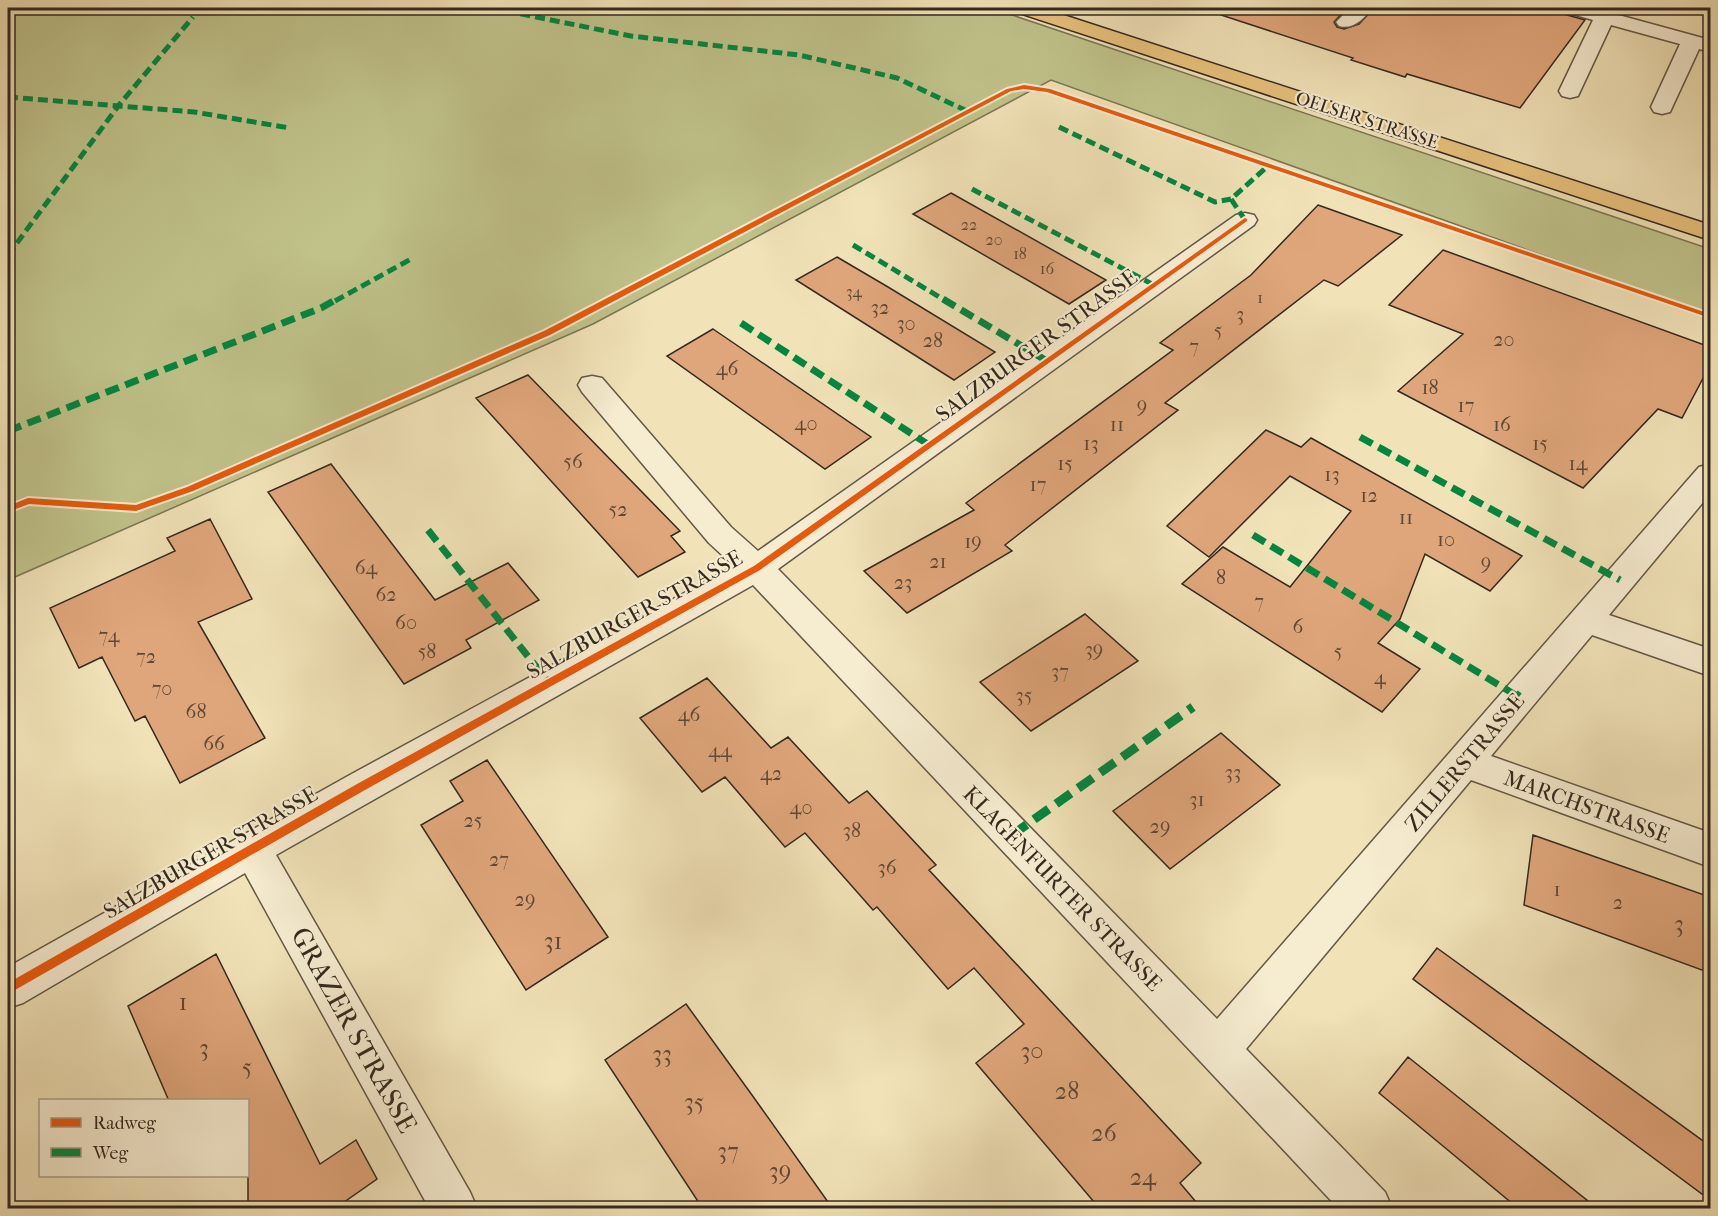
<svg xmlns="http://www.w3.org/2000/svg" width="1718" height="1216" viewBox="0 0 1718 1216" font-family="'IM FELL French Canon',serif">
<rect width="100%" height="100%" fill="#f1e2b7"/>
<filter id="stains"><feTurbulence type="fractalNoise" baseFrequency=".00333" numOctaves="4"/><feColorMatrix values="0 0 0 0 .2 0 0 0 0 .09 0 0 0 0 .02 0 0 0 .5 -.17"/></filter>
<radialGradient id="worn" r=".72"><stop offset=".6" stop-color="#630" stop-opacity="0"/><stop offset="1" stop-color="#630" stop-opacity=".3"/></radialGradient>
<path fill="#c0c28a" stroke="#7a7654" stroke-width="1.5" d="M 8,8 L 991,8 L 1710,249 L 1710,315 L 1051,80 L 593,324 L 8,580 Z"/>
<path fill="#e0a67b" stroke="#34291f" stroke-width="1.5" d="M 1222,8 L 1347,8 L 1334,22 L 1337,27 L 1344,29 L 1359,24 L 1374,8 L 1560,8 L 1564,14 L 1585,20 L 1520,108 L 1407,74 L 1405,77 L 1351,60 L 1353,58 L 1221,15 Z
M 951,193 L 1106,280 L 1069,304 L 913,214 Z
M 1318,205 L 1402,235 L 1338,286 L 1324,280 L 1165,403 L 1178,410 L 1005,545 L 1012,551 L 907,613 L 864,571 L 974,510 L 966,503 L 1173,350 L 1160,343 L 1251,275 Z
M 1443,250 L 1710,347 L 1710,365 L 1682,418 L 1658,409 L 1583,488 L 1398,391 L 1463,334 L 1389,305 Z
M 837,257 L 888,287 L 995,352 L 954,380 L 796,280 Z
M 713,329 L 738,346 L 871,437 L 825,469 L 667,356 Z
M 528,375 L 680,531 L 671,536 L 685,552 L 638,577 L 476,398 Z
M 1266,430 L 1301,447 L 1311,438 L 1522,556 L 1490,591 L 1425,554 L 1400,619 L 1378,643 L 1420,669 L 1382,712 L 1182,584 L 1223,547 L 1290,587 L 1351,511 L 1290,476 L 1209,557 L 1167,526 Z
M 331,464 L 435,600 L 508,563 L 539,600 L 466,640 L 471,648 L 404,684 L 268,492 Z
M 210,519 L 252,599 L 198,622 L 265,738 L 180,783 L 145,716 L 135,721 L 102,657 L 79,668 L 50,608 L 175,551 L 167,538 Z
M 1085,614 L 1138,661 L 1031,731 L 980,682 Z
M 707,678 L 771,748 L 788,737 L 849,803 L 867,791 L 936,865 L 929,870 L 1201,1163 L 1180,1183 L 1202,1209 L 1100,1209 L 976,1063 L 1024,1024 L 974,968 L 948,989 L 877,907 L 873,910 L 805,833 L 785,847 L 725,777 L 702,792 L 640,718 Z
M 1221,733 L 1280,785 L 1170,869 L 1113,811 Z
M 487,760 L 608,937 L 526,990 L 421,825 L 463,801 L 450,781 Z
M 1533,835 L 1710,897 L 1710,973 L 1524,905 Z
M 1437,948 L 1710,1146 L 1710,1200 L 1413,979 Z
M 216,954 L 320,1164 L 356,1140 L 377,1179 L 340,1205 L 342,1209 L 248,1209 L 248,1101 L 169,1101 L 128,1006 Z
M 686,1004 L 752,1095 L 833,1209 L 703,1209 L 605,1060 Z
M 1408,1057 L 1598,1209 L 1519,1209 L 1379,1093 Z"/>
<g fill="none" stroke-linecap="round" stroke-linejoin="round">
<defs>
<path id="minor" d="M 1350,8 L 1372,8 C 1364,19 1353,30 1339,26 L 1336,22 Z
M 1562,8 L 1593,8 L 1710,40 L 1710,52 L 1699,49 L 1670,112 L 1662,114 L 1654,112 L 1651,107 L 1680,44 L 1611,25 L 1578,96 L 1570,98 L 1562,96 L 1559,91 L 1593,20 L 1565,12 Z
M 1245,213 L 1254,215 L 1257,220 L 1254,225 L 778,569 L 1217,1019 L 1699,467 L 1710,464 L 1710,494 L 1609,615 L 1710,649 L 1710,676 L 1592,635 L 1491,756 L 1710,833 L 1710,867 L 1471,780 L 1246,1049 L 1385,1192 L 1392,1208 L 1338,1208 L 753,585 L 276,855 L 470,1192 L 477,1208 L 429,1208 L 245,873 L 23,1003 L 8,1008 L 8,967 L 348,776 L 734,566 L 709,543 L 582,392 L 578,385 L 582,378 L 592,376 L 602,378 L 731,527 L 758,551 L 1236,215 Z"/>
<path id="major" d="M 1013,8 L 1042,8 L 1710,225 L 1710,240 L 1016,12 Z"/>
</defs>
<use href="#minor" stroke="#635745" stroke-width="3"/>
<use href="#major" stroke="#34291f" stroke-width="3"/>
<use href="#minor" fill="#f6ecd0" fill-rule="evenodd"/>
<use href="#major" fill="#e8c17c" fill-rule="evenodd"/>
<path stroke="#00873e" stroke-width="5" stroke-dasharray="10 5" stroke-linecap="butt" d="M 491,8 L 631,36 L 799,55 L 897,78 L 969,112
M 8,97 L 194,112 L 290,128
M 1059,127 L 1215,202 L 1231,199
M 972,189 L 1154,285
M 1245,220 L 1231,199 L 1268,166
M 853,245 L 946,301
M 8,255 L 119,105 L 193,17
M 335,301 L 411,259"/>
<path stroke="#00873e" stroke-width="7" stroke-dasharray="14 7" stroke-linecap="butt" d="M 943,299 L 1047,361
M 741,323 L 929,445
M 8,431 L 321,308 L 337,299
M 1360,437 L 1620,580
M 428,530 L 549,683
M 1253,535 L 1517,696"/>
<path stroke="#00873e" stroke-width="9" stroke-dasharray="18 9" stroke-linecap="butt" d="M 1515,694 L 1519,697
M 1012,835 L 1193,707"/>
<defs>
<path id="cycleway" d="M 1024,85 L 1050,89 L 1710,314 L 1710,318 L 1047,92 L 1024,89 L 1011,91 L 550,335 L 193,491 L 136,511 L 29,504 L 8,512 L 8,506 L 28,498 L 136,505 L 187,487 L 544,331 L 1007,89 Z
M 1245,218 L 1247,219 L 1247,221 L 760,570 L 365,790 L 8,994 L 8,983 L 357,784 L 754,566 Z"/>
</defs>
<use href="#cycleway" stroke="#f6ecd0" stroke-width="4"/>
<use href="#cycleway" fill="#e8590c" fill-rule="evenodd"/>
</g>
<g text-anchor="middle" stroke-width="4.5" stroke-linejoin="round" paint-order="stroke">
<g font-size="16" fill="#5f4836">
<text x="969" y="230">22</text>
<text x="994" y="245">20</text>
<text x="1020" y="259">18</text>
<text x="1047" y="274">16</text>
<text x="854" y="297">34</text>
<text x="1260" y="303">1</text>
</g>
<g font-size="18" fill="#34291f" stroke="#f6ecd0">
<text transform="translate(1367 120) rotate(18)" y="6">OELSER STRASSE</text>
</g>
<g font-size="20" fill="#5f4836">
<text x="880" y="314">32</text>
<text x="1240" y="321">3</text>
<text x="906" y="330">30</text>
<text x="1218" y="337">5</text>
<text x="1504" y="346">20</text>
<text x="933" y="347">28</text>
<text x="1194" y="353">7</text>
<text x="727" y="375">46</text>
<text x="1430" y="394">18</text>
<text x="1142" y="412">9</text>
<text x="1466" y="412">17</text>
<text x="806" y="430">40</text>
<text x="1117" y="431">11</text>
<text x="1502" y="431">16</text>
<text x="1091" y="450">13</text>
<text x="1540" y="450">15</text>
<text x="573" y="468">56</text>
<text x="1065" y="470">15</text>
<text x="1578" y="470">14</text>
<text x="1332" y="481">13</text>
<text x="1038" y="491">17</text>
<text x="1369" y="502">12</text>
<text x="618" y="516">52</text>
<text x="1406" y="524">11</text>
<text x="1446" y="546">10</text>
<text x="973" y="548">19</text>
<text x="938" y="568">21</text>
<text x="1486" y="569">9</text>
<text x="366" y="574">64</text>
<text x="1221" y="584">8</text>
<text x="903" y="589">23</text>
<text x="386" y="601">62</text>
<text x="1259" y="608">7</text>
<text x="406" y="629">60</text>
<text x="1298" y="633">6</text>
<text x="109" y="642">74</text>
<text x="1094" y="656">39</text>
<text x="427" y="658">58</text>
<text x="1338" y="658">5</text>
<text x="146" y="663">72</text>
<text x="1060" y="678">37</text>
<text x="1380" y="684">4</text>
<text x="162" y="695">70</text>
<text x="1024" y="702">35</text>
<text x="196" y="718">68</text>
<text x="689" y="721">46</text>
<text x="214" y="750">66</text>
<text x="720" y="757">44</text>
<text x="1233" y="779">33</text>
<text x="771" y="780">42</text>
<text x="1197" y="806">31</text>
<text x="801" y="814">40</text>
<text x="473" y="827">25</text>
<text x="1160" y="833">29</text>
<text x="852" y="837">38</text>
<text x="499" y="866">27</text>
<text x="887" y="874">36</text>
<text x="1557" y="896">1</text>
<text x="525" y="906">29</text>
<text x="1618" y="909">2</text>
</g>
<g font-size="22" fill="#34291f" stroke="#f6ecd0">
<text transform="translate(1036 345) rotate(-36)" y="8">SALZBURGER STRASSE</text>
<text transform="translate(634 614) rotate(-29)" y="8">SALZBURGER STRASSE</text>
<text transform="translate(1464 762) rotate(-50)" y="8">ZILLERSTRASSE</text>
<text transform="translate(1587 806) rotate(20)" y="8">MARCHSTRASSE</text>
<text transform="translate(210 852) rotate(-30)" y="8">SALZBURGER STRASSE</text>
<text transform="translate(1063 888) rotate(46)" y="8">KLAGENFURTER STRASSE</text>
</g>
<g font-size="24" fill="#5f4836">
<text x="1679" y="932">3</text>
<text x="553" y="949">31</text>
<text x="183" y="1010">1</text>
<text x="204" y="1056">3</text>
<text x="1032" y="1059">30</text>
<text x="662" y="1062">33</text>
<text x="247" y="1075">5</text>
<text x="1067" y="1099">28</text>
<text x="694" y="1110">35</text>
<text x="1104" y="1141">26</text>
<text x="728" y="1159">37</text>
<text x="780" y="1179">39</text>
<text x="1143" y="1185">24</text>
</g>
<g font-size="27" fill="#34291f" stroke="#f6ecd0">
<text transform="translate(354 1030) rotate(61)" y="9">GRAZER STRASSE</text>
</g>
</g>
<rect width="1718" height="1216" fill="none" stroke="#f1e2b7" stroke-width="30"/>
<rect x="9" y="9" width="1700" height="1198" fill="none" stroke="#34291f" stroke-width="3"/>
<rect x="15" y="15" width="1688" height="1186" fill="none" stroke="#34291f" stroke-width="1.5"/>
<rect x="39" y="1099" width="210" height="78" fill="#f6ecd0" stroke="#a89e89" stroke-width="1.5"/>
<rect x="51" y="1118" width="30" height="9" fill="#e8590c" stroke="#a89e89" stroke-width="1.5"/>
<text x="93" y="1129" font-size="18" fill="#34291f">Radweg</text>
<rect x="51" y="1148" width="30" height="9" fill="#00873e" stroke="#a89e89" stroke-width="1.5"/>
<text x="93" y="1159" font-size="18" fill="#34291f">Weg</text>
<rect width="100%" height="100%" filter="url(#stains)"/>
<rect width="100%" height="100%" fill="url(#worn)"/>
</svg>
